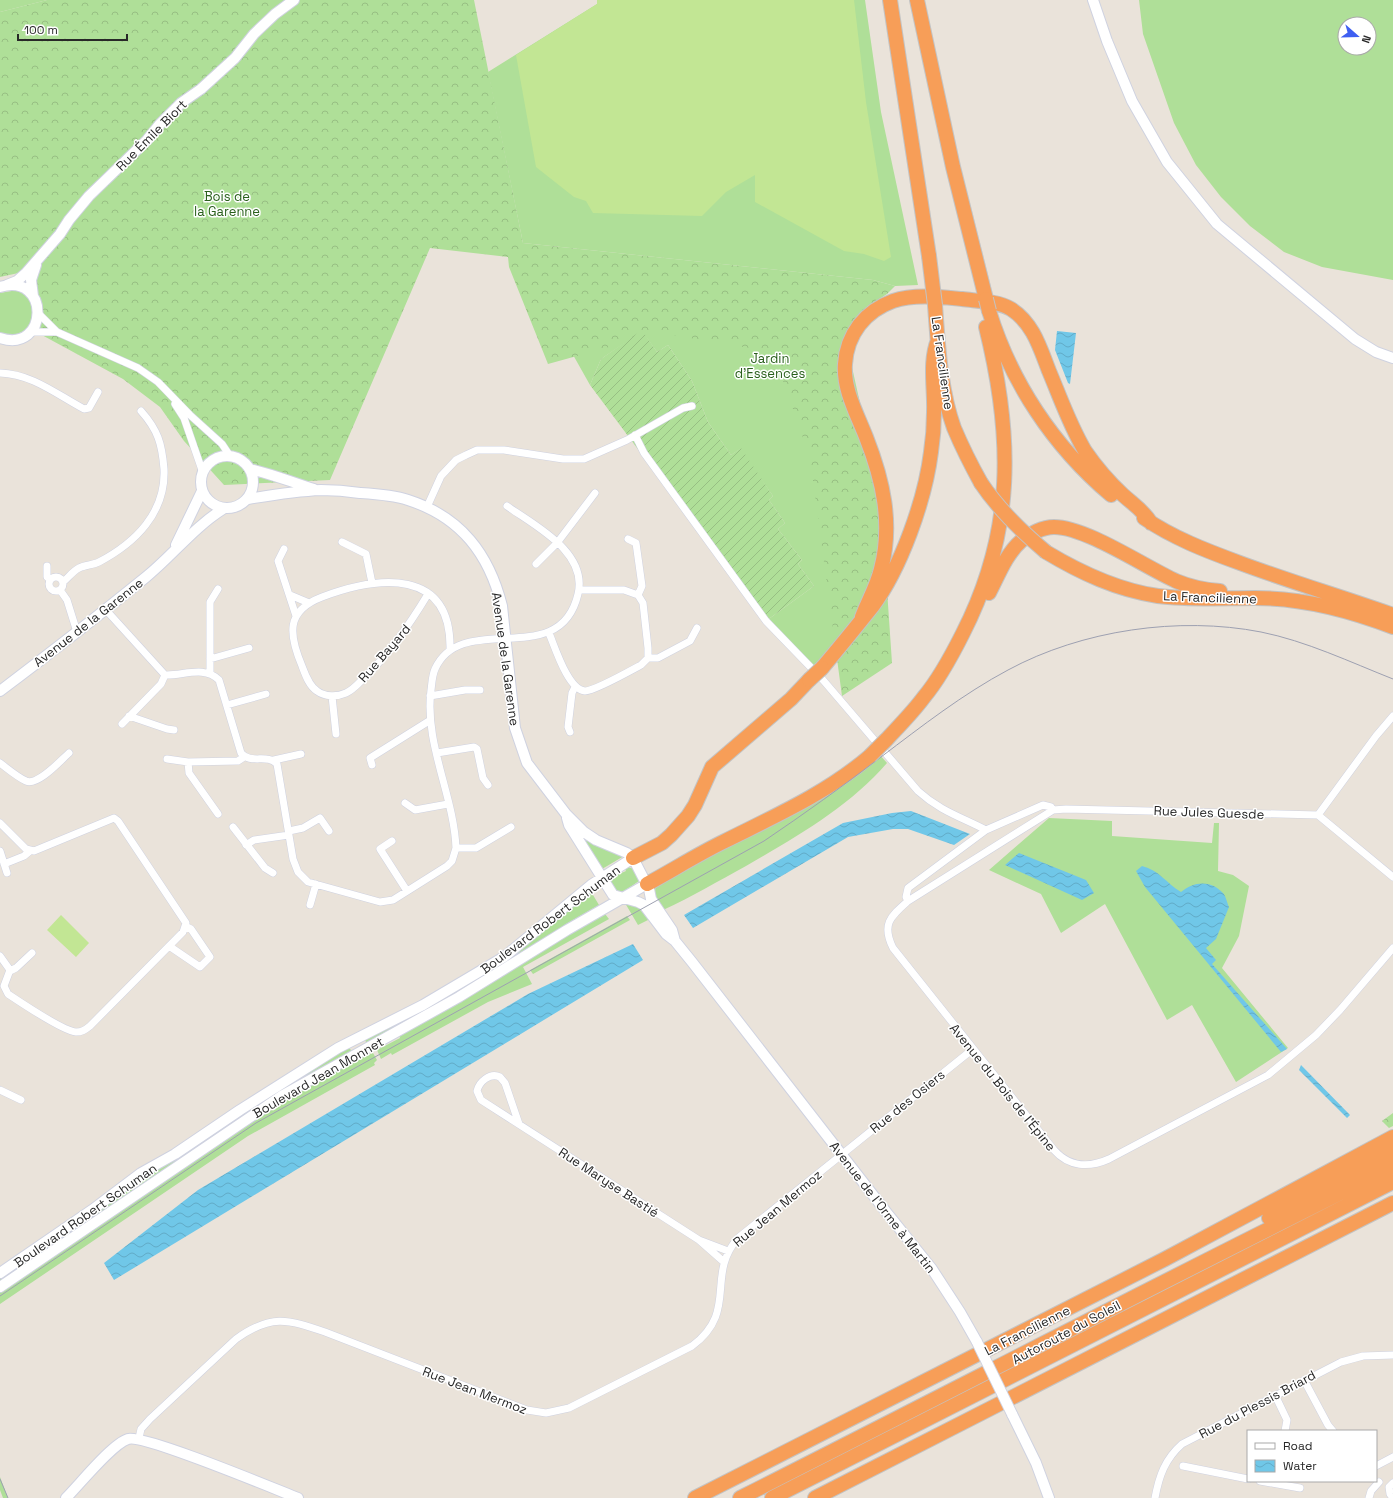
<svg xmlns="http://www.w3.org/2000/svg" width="1393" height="1498" viewBox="0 0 1393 1498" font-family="'Space Grotesk',sans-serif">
<defs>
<pattern id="forest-crowns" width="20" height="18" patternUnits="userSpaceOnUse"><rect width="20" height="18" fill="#afdf98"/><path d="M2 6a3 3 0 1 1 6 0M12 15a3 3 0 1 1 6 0" fill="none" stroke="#97bf83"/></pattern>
<pattern id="garden-furrows" width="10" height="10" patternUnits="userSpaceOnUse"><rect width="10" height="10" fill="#afdf98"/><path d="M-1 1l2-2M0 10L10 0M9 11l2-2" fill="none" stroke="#97bf83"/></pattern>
<pattern id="water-waves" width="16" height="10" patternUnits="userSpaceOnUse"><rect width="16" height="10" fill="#70c7e8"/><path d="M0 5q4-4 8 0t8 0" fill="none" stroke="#61abc7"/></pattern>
</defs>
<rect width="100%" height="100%" fill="#eae3da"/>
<path fill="#afdf98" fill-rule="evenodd" d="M 0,0 L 47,0 L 0,12 Z
M 597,0 L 865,0 L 881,112 L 918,285 L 895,286 L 873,280 L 523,243 L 488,72 L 597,4 Z
M 1139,0 L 1393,0 L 1393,280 L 1322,267 L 1284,252 L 1250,226 L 1221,197 L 1196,165 L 1174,123 L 1143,34 ZM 1345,24 L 1369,24 L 1369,48 L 1345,48 Z
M 523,266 L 835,291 L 885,515 L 850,625 L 812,668 L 766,621 L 814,586 L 798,564 L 802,560 L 778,529 L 785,523 L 769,500 L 773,496 L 740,449 L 731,455 L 708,422 L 692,381 L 668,345 L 657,352 L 642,331 L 601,359 L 590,385 Z
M 17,290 L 24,292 L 34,304 L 31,326 C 22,333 12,339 0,332 L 0,293 Z
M 879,754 L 887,763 C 849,807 796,837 746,866 C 718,881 692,897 663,910 L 654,896 L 656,885 Z
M 1049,818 L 1112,821 L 1112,836 L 1212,843 L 1214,823 L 1219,823 L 1218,871 L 1233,875 L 1249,886 L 1239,936 L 1222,968 L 1288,1048 L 1236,1082 L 1192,1005 L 1167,1020 L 1105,904 L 1061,933 L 1041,894 L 989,870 Z
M 583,839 L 624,856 L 602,869 Z
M 628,867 L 634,869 L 639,881 L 623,892 L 617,892 L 611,882 L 612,877 L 626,871 L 625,869 Z
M 590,890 L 599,905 L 568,923 L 484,978 L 367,1044 L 364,1038 L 426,1007 Z
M 625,903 L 641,907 L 650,919 L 638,925 Z
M 605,914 L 609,919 L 523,967 L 532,984 L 488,1002 L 392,1055 L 391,1053 L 381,1059 L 377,1050 L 400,1038 L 399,1035 L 566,935 Z
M 627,916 L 630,920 L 533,974 L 530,970 Z
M 348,1047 L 352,1051 L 351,1053 L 142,1185 L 140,1185 L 139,1179 Z
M 367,1053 L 368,1055 L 373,1053 L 377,1060 L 374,1063 L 375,1065 L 248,1136 L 0,1304 L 0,1291 L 288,1096 Z
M 130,1186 L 134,1191 L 0,1282 L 0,1278 Z
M 0,1477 L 8,1498 L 3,1498 L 0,1490 Z"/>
<path fill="url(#forest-crowns)" d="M 47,0 L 474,0 L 523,243 L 873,280 L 895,286 L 887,294 L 867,307 L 854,321 L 844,340 L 868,456 L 882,516 L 892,663 L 842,696 L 810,458 L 773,352 L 660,333 L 548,364 L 509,267 L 508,257 L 430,248 L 330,480 L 224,485 L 184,441 L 160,407 L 123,379 L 40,334 L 23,272 L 0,277 L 0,12 Z
M 1393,1113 L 1393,1126 L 1389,1128 L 1382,1121 Z"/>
<path fill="url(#garden-furrows)" d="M 642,330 L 657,352 L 668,345 L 692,381 L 708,422 L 731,455 L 741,448 L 773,496 L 769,500 L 785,523 L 778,529 L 802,560 L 798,564 L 814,586 L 766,621 L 590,385 L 601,359 Z"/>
<path fill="#c2e694" d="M 597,0 L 854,0 L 866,102 L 891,257 L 884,261 L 864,254 L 844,251 L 755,202 L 755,175 L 726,192 L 702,216 L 593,213 L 586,201 L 574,197 L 536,167 L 516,55 L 597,4 Z
M 61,915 L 89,943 L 76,957 L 47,930 Z"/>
<path fill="url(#water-waves)" d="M 1057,331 L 1076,333 L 1070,384 L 1068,383 L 1055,350 Z
M 911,811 L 970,834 L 954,845 L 908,829 L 893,829 L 848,837 L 693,928 L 684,915 L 843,823 L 892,813 Z
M 1019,853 L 1086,880 L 1094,893 L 1082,900 L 1005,865 Z
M 1142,866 C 1159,870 1166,883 1181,892 C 1193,882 1210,879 1223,893 C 1226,896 1227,903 1229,907 L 1216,939 L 1206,948 L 1216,960 L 1212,964 L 1287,1049 L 1281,1052 L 1145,887 L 1136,871 Z
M 633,944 L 643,960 L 114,1280 L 104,1263 L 198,1190 L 528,994 Z
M 1301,1065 L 1350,1115 L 1347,1118 L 1299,1070 Z"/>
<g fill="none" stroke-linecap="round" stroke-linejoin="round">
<defs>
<path id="street" d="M 38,313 L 57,332
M 31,332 L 57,332 L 138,368 L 158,382 L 190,415 L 222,444 L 230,456
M 0,373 C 32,374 56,394 84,409 L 89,408 L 98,392
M 175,404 L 184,418 L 203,473
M 635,435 L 644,453 L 766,621 L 823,680 L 918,791 C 940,811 961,817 986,830
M 427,507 L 441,476 L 456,460 L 466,455 L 477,450 L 504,450 L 563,459 L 584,459 L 627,440 L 683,408 L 692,406
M 628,539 L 636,543 L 642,586 L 638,595
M 342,542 L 366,554 L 372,583
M 284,549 L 278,561 L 296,616
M 536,564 L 557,543 L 595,493
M 47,566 L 47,577 L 51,579
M49 584a7 7 0 1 1 14 0a7 7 0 1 1-14 0Z
M 63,582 C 68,578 73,571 79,568 C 85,565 93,565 99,562 C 135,543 166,513 164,469 C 162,444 158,430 141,411
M 60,590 L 67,600 L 77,632
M 428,594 C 410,624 390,653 364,678 C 359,683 353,690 346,693 C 337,697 325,697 317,691 C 309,686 305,674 302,666 C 289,635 285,611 322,597 C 378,576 452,567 450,650
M 290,595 L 309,603
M 106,610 L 165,675 C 183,676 204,665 219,680 L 241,753 C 251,765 267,753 277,764 L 293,859 L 298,872 L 308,882 L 380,902 L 393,900 L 447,866 L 452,861 L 456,848 C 454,796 424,743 431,690 C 432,683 432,676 435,669 C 462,609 560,672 578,594 C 588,552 535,526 507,506
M 549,633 C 555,647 568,690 585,691 C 594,691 630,671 641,665 L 648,658 L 648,648 L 643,603 L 638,595 L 624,590 L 579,590
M 648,658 L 658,658 L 690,641 L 697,628
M 210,659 L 249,648
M 210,674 L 210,602 L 218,589
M 332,696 L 336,734
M 430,696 L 465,690 L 480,690
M 227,705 L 266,694
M 129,716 L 167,729 L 174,730
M 122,724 L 161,684 L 165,675
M 570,732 L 568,727 L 572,693 L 575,687
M 437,753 L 474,747 L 477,749 L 483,778 L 488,785
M 167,759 L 188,762 L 238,761 L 244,757
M 274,760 L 301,754
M 188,762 L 189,773 L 218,814
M 0,763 C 8,769 17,777 26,781 C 38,786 60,761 69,753
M 372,765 L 370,758 L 429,721
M 405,803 L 415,810 L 448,804
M 1318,815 L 1376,736 L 1393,716
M 0,823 L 26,849 L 34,851 L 114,818 L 118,821 L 186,923 L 183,932 L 90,1026 C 85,1030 82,1032 76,1032 C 63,1031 20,1002 8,994 L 4,986 L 10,970 L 0,956
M 233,827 L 265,868 L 273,873
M 289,831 L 303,828 L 320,818 L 329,831
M 392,841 L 380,849 L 407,891
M 246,845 L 254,840 L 289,835
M 456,848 L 476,848 L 511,827
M 0,851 L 7,873
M 4,864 L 24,856 L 30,851
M 1393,877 L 1318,815 L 1066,809 L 1053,810 L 908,901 C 891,916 881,924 893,948 L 1054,1150 C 1069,1167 1089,1168 1109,1159 L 1268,1075 L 1316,1035 L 1340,1010 L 1393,948
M 908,901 L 906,897 L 908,888 L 986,830 L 1043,805 L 1051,807 L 1053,810
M 310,905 L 316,884
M 169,946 L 200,967 L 210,957 L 191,929 L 185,926
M 10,971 L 16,968 L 32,953
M 0,1090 L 21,1100
M 519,1124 L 505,1083 L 500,1077 C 490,1072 479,1082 477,1091 L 481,1100 L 699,1240
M 724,1262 L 699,1240 L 728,1251
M 1304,1380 L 1328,1425 L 1333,1431
M 1275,1395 L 1287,1420 L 1285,1431
M 139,1438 L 141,1429 L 150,1419 L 236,1339 C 271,1314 287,1319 325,1332 L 527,1410 L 546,1413 L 569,1408 L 692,1346 C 739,1311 705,1276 738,1238 L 973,1049
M 1183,1466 L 1248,1479
M 1376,1466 L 1393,1457
M 1260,1481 L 1300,1488
M 1393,1483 L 1389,1487 L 1390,1494 L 1393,1498
M 1155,1498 C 1159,1476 1165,1459 1182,1444 L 1341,1362 L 1363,1356 L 1393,1355
M 1369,1498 L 1371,1491 L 1379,1482"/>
<path id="secondary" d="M 1093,0 L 1107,41 L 1132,101 L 1167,162 L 1217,224 L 1355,339 L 1376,352 L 1393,358
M 7,285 L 17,281 L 26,273 L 60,234 L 69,220 L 89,196 L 147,140 L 160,124 L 181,103 L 201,89 L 235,58 L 254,34 L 275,14 L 294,0
M 0,287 C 51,272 49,354 0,338
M 33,296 L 31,280 L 36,265
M201 482a26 26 0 1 1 52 0a26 26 0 1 1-52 0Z
M 251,471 L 254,470 C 275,475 294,483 314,489
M 248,499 C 272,495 297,491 321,490 C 334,490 347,491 360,493 C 376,494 393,495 408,500 C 461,517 489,554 502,606 L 515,728 L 527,763 L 566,814 L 584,832 L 596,840 L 627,853 L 633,858 L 649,889 L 651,899 L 672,930 L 675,941
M 176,545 L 202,491
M 0,691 C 49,654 98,616 146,577 C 173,555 193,528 223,509
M 567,818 L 569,825 L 613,895 L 638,902 L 644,905 L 666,934 L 675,941 L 692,962 L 887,1213 L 932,1269 L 960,1312 L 977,1342
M 0,1273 L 92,1210 L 141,1173 L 175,1154 L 240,1110 L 338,1048 L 423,1005 L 504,957 L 591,885 L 633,858
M 0,1287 L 283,1095 L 459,997 L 567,930 L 647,884
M 1012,1414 L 1036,1463 L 1049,1498
M 66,1498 C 80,1484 112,1444 128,1439 C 143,1434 275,1489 298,1498"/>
<path id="highway" d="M 890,0 L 929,256
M 917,0 L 953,167 L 986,299
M 935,305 C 938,345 940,389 954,428 C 962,447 971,465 981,483
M 989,311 C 1011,382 1053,446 1111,495
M 1144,518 C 1173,538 1207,551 1240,563 C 1291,582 1342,597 1393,615
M 1046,552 C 1081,573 1117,590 1158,596 C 1190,600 1223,598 1255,598 C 1302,598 1349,610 1393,627
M 989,593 C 998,576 1006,554 1021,541 C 1029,534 1043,527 1054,527 C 1086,527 1145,567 1176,581 C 1190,587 1205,590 1220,591
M 862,617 C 868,601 877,586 881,569 C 893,524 883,480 866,437 C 857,414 843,389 845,364 C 847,334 865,311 893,301 C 914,294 940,297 962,299 C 977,301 998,301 1011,309 C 1033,323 1040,348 1049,371 C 1060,397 1070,426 1085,451 C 1096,467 1109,482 1123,495 C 1134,505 1143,510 1151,523
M 822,668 C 839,648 856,627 872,607 C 901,568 925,500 931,452 C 933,439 934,425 934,412 C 935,389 929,362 938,340
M 886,740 C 899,726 913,712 924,697 C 940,678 952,655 963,633 C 1015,531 1013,436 986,327
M 633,858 L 662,843 L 671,835 L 688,816 L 695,805 L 712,767 L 791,699 L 809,680
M 647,884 C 673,870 698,854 725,841 C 775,816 827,793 870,756
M 1269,1218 L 1393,1152
M 695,1498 L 1165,1259 L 1393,1137
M 740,1498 C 958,1388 1174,1275 1393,1167
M 772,1498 L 1393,1182
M 815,1498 L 1393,1203"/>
</defs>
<use href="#street" stroke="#cfd2e0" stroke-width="8"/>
<use href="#secondary" stroke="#cfd2e0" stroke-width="12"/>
<use href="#highway" stroke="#c3c3c3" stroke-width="16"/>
<use href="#street" stroke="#fff" stroke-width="7"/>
<use href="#secondary" stroke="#fff" stroke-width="10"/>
<use href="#highway" stroke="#f79e58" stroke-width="14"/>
<path stroke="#9da0b1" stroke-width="1" d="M 0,1296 L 256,1123 L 764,841 C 804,814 843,786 881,757 C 922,726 963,694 1008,670 C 1082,630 1179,616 1261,632 C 1306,641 1350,662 1393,679
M 0,1479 L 8,1498"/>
<defs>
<path id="secondary-bridge" d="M 977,1342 L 1012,1414"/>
<path id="highway-bridge" d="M 929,256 L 935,305
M 986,299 L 989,311
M 981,483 C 999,510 1021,531 1046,552
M 809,680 L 822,668
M 870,756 L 886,740"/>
</defs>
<use href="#secondary-bridge" stroke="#cfd2e0" stroke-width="12" stroke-linecap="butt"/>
<use href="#highway-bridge" stroke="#c3c3c3" stroke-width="16" stroke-linecap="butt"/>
<use href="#secondary-bridge" stroke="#fff" stroke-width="10"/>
<use href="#highway-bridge" stroke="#f79e58" stroke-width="14"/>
</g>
<g text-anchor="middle" stroke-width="3" stroke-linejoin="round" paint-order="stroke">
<g font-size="13" fill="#282828" stroke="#fff">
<text transform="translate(151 135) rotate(-45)" y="5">Rue Émile Biort</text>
<text transform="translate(943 363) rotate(82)" y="5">La Francilienne</text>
<text transform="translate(1210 597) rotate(2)" y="5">La Francilienne</text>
<text transform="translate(88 622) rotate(-38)" y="5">Avenue de la Garenne</text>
<text transform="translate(384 653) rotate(-49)" y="5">Rue Bayard</text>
<text transform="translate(506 659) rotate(82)" y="5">Avenue de la Garenne</text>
<text transform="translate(1209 812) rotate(2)" y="5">Rue Jules Guesde</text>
<text transform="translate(550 919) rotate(-37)" y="5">Boulevard Robert Schuman</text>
<text transform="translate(318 1077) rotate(-30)" y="5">Boulevard Jean Monnet</text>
<text transform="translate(1003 1087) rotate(51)" y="5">Avenue du Bois de l'Épine</text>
<text transform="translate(907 1101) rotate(-39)" y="5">Rue des Osiers</text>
<text transform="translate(609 1182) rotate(33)" y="5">Rue Maryse Bastié</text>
<text transform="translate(883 1207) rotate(52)" y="5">Avenue de l'Orme à Martin</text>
<text transform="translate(777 1208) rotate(-40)" y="5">Rue Jean Mermoz</text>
<text transform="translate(85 1215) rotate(-35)" y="5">Boulevard Robert Schuman</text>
<text transform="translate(1027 1330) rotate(-27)" y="5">La Francilienne</text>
<text transform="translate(1066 1332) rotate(-28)" y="5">Autoroute du Soleil</text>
<text transform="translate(475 1390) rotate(21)" y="5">Rue Jean Mermoz</text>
<text transform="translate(1257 1404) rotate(-28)" y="5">Rue du Plessis Briard</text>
</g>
<g font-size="13" fill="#2a601c" stroke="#fff">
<text x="227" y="201">Bois de<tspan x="227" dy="15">la Garenne</tspan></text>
<text x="770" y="363">Jardin<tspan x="770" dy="15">d'Essences</tspan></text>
</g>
</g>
<rect x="1247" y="1430" width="130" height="52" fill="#ffffff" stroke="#a9a9a9"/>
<rect x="1255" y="1443" width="20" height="6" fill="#ffffff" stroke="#a9a9a9"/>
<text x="1283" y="1450" font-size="12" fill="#282828">Road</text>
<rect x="1255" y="1460" width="20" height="12" fill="url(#water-waves)" stroke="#a9a9a9"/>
<text x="1283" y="1470" font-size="12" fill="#282828">Water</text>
<g transform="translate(1357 36) rotate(110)"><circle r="19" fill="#ffffff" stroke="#a9a9a9"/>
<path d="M0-3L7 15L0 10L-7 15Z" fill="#3f5ff1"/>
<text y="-6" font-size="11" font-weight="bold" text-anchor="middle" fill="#282828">N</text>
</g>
<path d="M18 34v6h109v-6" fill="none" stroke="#282828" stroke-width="2"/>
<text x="24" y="34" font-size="12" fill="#282828" stroke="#ffffff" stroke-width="3" paint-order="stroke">100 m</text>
</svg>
